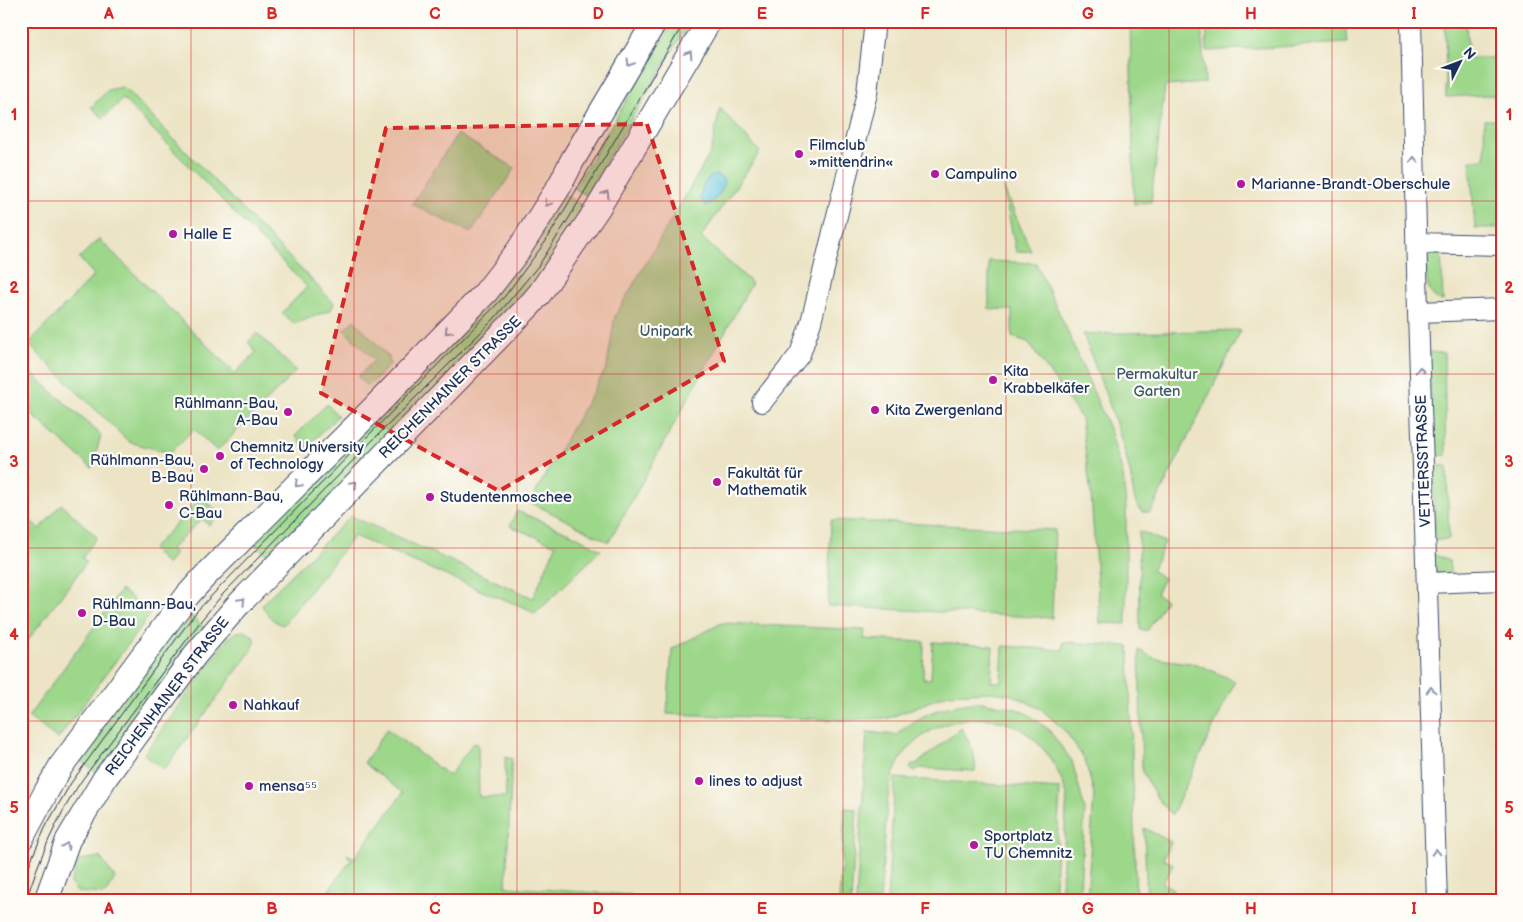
<svg xmlns="http://www.w3.org/2000/svg" width="1523" height="922" viewBox="0 0 1523 922" font-family="'Balsamiq Sans',sans-serif">
<rect width="100%" height="100%" fill="#fdfcf7"/>
<filter id="ink" filterUnits="userSpaceOnUse"><feTurbulence type="fractalNoise" baseFrequency=".02" numOctaves="2"/><feDisplacementMap in="SourceGraphic" scale="10" xChannelSelector="R" yChannelSelector="G"/><feConvolveMatrix kernelMatrix="1 2 1 2 8 2 1 2 1" color-interpolation-filters="sRGB"/></filter>
<filter id="wash" filterUnits="userSpaceOnUse"><feTurbulence type="fractalNoise" baseFrequency=".0096" numOctaves="4" result="noise"/><feDisplacementMap in="SourceGraphic" scale="20" xChannelSelector="R" yChannelSelector="G"/><feGaussianBlur stdDeviation="1.12" result="paint"/><feColorMatrix in="noise" values="0 0 0 0 0 0 0 0 0 0 0 0 0 0 0 0 0 1.4 0 .05"/><feComposite in="paint" operator="in"/></filter>
<g filter="url(#wash)">
<rect width="100%" height="100%" fill="#ece4c5"/>
<path fill="#9dd78a" stroke="#5c8374" d="M 674,21 L 686,28 L 586,195 L 574,188 Z
M 1130,21 L 1201,21 L 1205,83 L 1165,86 L 1151,202 L 1134,204 Z
M 1206,21 L 1345,21 L 1347,43 L 1207,51 Z
M 1445,21 L 1466,21 L 1468,58 L 1502,58 L 1502,98 L 1490,95 L 1446,97 Z
M 123,87 L 334,303 L 331,310 L 294,324 L 282,313 L 307,287 L 123,99 L 103,118 L 91,107 L 108,90 Z
M 720,108 L 760,152 L 701,237 L 752,283 L 609,542 L 530,502 L 607,367 L 615,316 L 711,152 Z
M 1484,120 L 1502,120 L 1502,228 L 1475,228 L 1470,160 L 1485,159 Z
M 457,134 L 515,168 L 471,233 L 412,204 Z
M 1003,187 L 1031,251 L 1016,252 Z
M 560,192 L 589,210 L 542,280 L 272,560 L 250,539 Z
M 99,239 L 235,373 L 256,352 L 248,342 L 257,333 L 296,371 L 217,451 L 194,429 L 170,453 L 129,442 L 28,344 L 94,275 L 79,258 Z
M 1427,248 L 1441,248 L 1443,301 C 1421,296 1427,266 1427,248 Z
M 989,261 L 1036,263 L 1066,328 L 1111,433 L 1123,475 L 1126,508 L 1126,624 L 1100,623 L 1091,495 L 1081,418 L 1028,342 L 1012,337 L 1012,310 L 989,309 Z
M 354,320 L 389,357 L 390,365 L 368,387 L 358,377 L 374,360 L 344,330 Z
M 1241,330 L 1151,512 L 1142,512 C 1132,502 1133,486 1130,472 C 1119,425 1100,380 1083,334 Z
M 1429,352 L 1444,353 L 1446,455 L 1432,456 Z
M 21,364 L 101,435 L 92,468 L 21,405 Z
M 327,404 L 338,416 L 306,448 L 295,436 Z
M 1433,466 L 1447,466 L 1449,539 L 1430,541 L 1435,535 Z
M 202,497 L 220,514 L 209,525 L 202,519 L 171,549 L 175,553 L 167,565 L 152,549 Z
M 61,504 L 97,537 L 82,558 L 87,562 L 28,640 L 21,635 L 21,513 L 40,529 Z
M 517,511 L 576,536 L 601,550 L 535,614 L 526,608 L 482,591 L 354,536 L 283,625 C 272,621 266,615 262,604 L 351,516 L 533,598 L 556,545 L 510,526 Z
M 831,520 L 1055,530 L 1052,618 L 828,606 Z
M 1139,531 L 1165,542 L 1152,571 L 1164,578 L 1156,594 L 1166,600 L 1148,630 L 1140,630 Z
M 1430,553 L 1449,561 L 1451,579 L 1436,574 Z
M 121,590 L 151,613 L 58,739 L 28,717 Z
M 184,610 L 207,630 L 99,774 L 75,757 Z
M 722,623 L 865,630 L 864,639 L 924,642 L 923,679 L 931,679 L 933,642 L 993,646 L 991,682 L 1001,682 L 1003,646 L 1063,650 L 1063,642 L 1129,646 L 1136,901 L 1087,901 L 1094,794 L 1085,760 L 1066,732 L 1041,709 L 1013,695 L 990,692 L 948,694 L 889,718 L 847,720 L 667,714 L 672,649 Z
M 245,631 L 253,636 L 255,642 L 251,651 L 164,770 L 144,754 L 228,638 L 236,632 Z
M 1139,650 L 1153,658 L 1197,664 L 1235,681 L 1172,815 L 1157,798 L 1142,772 Z
M 981,702 L 1014,708 L 1028,714 L 1048,729 L 1072,761 L 1085,810 L 1079,901 L 1061,901 L 1067,795 C 1060,772 1048,750 1029,735 C 989,704 923,719 899,762 C 886,786 887,810 885,836 C 883,858 882,879 880,901 L 856,901 L 867,732 L 896,735 C 924,711 944,706 981,702 Z
M 961,728 C 969,740 977,756 975,771 L 919,768 L 915,771 L 910,768 L 912,764 L 917,764 Z
M 387,729 L 449,776 L 473,743 L 478,744 L 479,797 L 506,797 L 505,757 L 512,759 L 506,887 L 632,895 L 633,901 L 321,901 L 351,860 L 347,854 L 354,858 L 403,793 L 364,763 Z
M 895,778 L 1060,789 L 1054,901 L 887,901 Z
M 845,808 L 857,809 L 851,901 L 839,901 Z
M 1144,828 L 1171,842 L 1163,859 L 1173,864 L 1163,883 L 1173,889 L 1167,901 L 1147,901 Z
M 100,857 L 115,878 L 105,894 L 77,892 L 70,883 L 79,860 Z"/>
<path fill="#5dc4da" stroke="#3c7a9c" d="M 714,175 L 719,176 L 724,180 C 724,191 715,201 706,206 L 700,199 C 702,187 703,181 714,175 Z"/>
</g>
<g filter="url(#ink)">
<g fill="none" stroke-linecap="round" stroke-linejoin="round">
<defs>
<path id="minor" d="M 1411,21 L 1418,312 L 1437,901
M 1416,243 L 1502,245
M 1418,312 L 1502,309
M 762,402 L 800,354 L 811,322 L 867,93 L 875,21
M 1428,583 L 1502,580"/>
<path id="tertiary" d="M 21,839 L 46,792 L 61,766 L 187,596 L 205,576 L 359,423 L 486,292 L 518,251 L 560,185 L 572,161 L 655,21
M 46,901 L 68,840 L 105,778 L 195,655 L 236,607 L 529,306 L 540,293 L 598,208 L 709,21"/>
</defs>
<use href="#minor" stroke="#3a4a6d" stroke-width="22"/>
<use href="#tertiary" stroke="#3a4a6d" stroke-width="26"/>
<use href="#minor" stroke="#fff" stroke-width="20"/>
<use href="#tertiary" stroke="#fff" stroke-width="24"/>
<path stroke="#1b2f5e" stroke-width="1" d="M 21,890 L 31,860 L 46,826 L 71,783 L 196,612 L 218,589 L 505,296 L 546,241 L 609,135
M 26,901 C 39,858 57,817 82,780 L 203,618 L 223,594 L 374,439 L 494,319 L 539,265 L 569,218 L 685,21"/>
</g>
<defs><path id="oneway-chevron" d="M-2-3.5L2.5 0L-2 3.5" fill="none" stroke-width="1.6" stroke-linecap="round" stroke-linejoin="round" transform="scale(1.25)"/></defs>
<g stroke="#8d97ae">
<use href="#oneway-chevron" transform="translate(689 54) rotate(-58)"/>
<use href="#oneway-chevron" transform="translate(630 63) rotate(121)"/>
<use href="#oneway-chevron" transform="translate(1414 160) rotate(-91)"/>
<use href="#oneway-chevron" transform="translate(606 194) rotate(-59)"/>
<use href="#oneway-chevron" transform="translate(548 203) rotate(123)"/>
<use href="#oneway-chevron" transform="translate(448 331) rotate(134)"/>
<use href="#oneway-chevron" transform="translate(1420 370) rotate(-92)"/>
<use href="#oneway-chevron" transform="translate(298 484) rotate(135)"/>
<use href="#oneway-chevron" transform="translate(354 484) rotate(-46)"/>
<use href="#oneway-chevron" transform="translate(242 601) rotate(-46)"/>
<use href="#oneway-chevron" transform="translate(1431 690) rotate(-92)"/>
<use href="#oneway-chevron" transform="translate(66 846) rotate(-67)"/>
<use href="#oneway-chevron" transform="translate(1436 852) rotate(-92)"/>
</g>
</g>
<path fill="#d62828" fill-opacity="0.2" stroke="#d62828" stroke-width="4" stroke-dasharray="10 6" stroke-linejoin="round" d="M 647,124 L 724,361 L 499,491 L 321,393 L 386,128 Z"/>
<path fill="none" stroke="#d62828" stroke-width="1" stroke-opacity="0.55" d="M 191,21 L 191,901M 354,21 L 354,901M 517,21 L 517,901M 680,21 L 680,901M 843,21 L 843,901M 1006,21 L 1006,901M 1169,21 L 1169,901M 1332,21 L 1332,901M 21,201 L 1502,201M 21,374 L 1502,374M 21,548 L 1502,548M 21,721 L 1502,721"/>
<g fill="#b5179e" stroke="#fdfcf7" stroke-width="2">
<circle cx="799" cy="154" r="5"/>
<circle cx="935" cy="174" r="5"/>
<circle cx="1241" cy="184" r="5"/>
<circle cx="173" cy="234" r="5"/>
<circle cx="993" cy="380" r="5"/>
<circle cx="875" cy="410" r="5"/>
<circle cx="288" cy="412" r="5"/>
<circle cx="220" cy="456" r="5"/>
<circle cx="204" cy="469" r="5"/>
<circle cx="717" cy="482" r="5"/>
<circle cx="430" cy="497" r="5"/>
<circle cx="169" cy="505" r="5"/>
<circle cx="82" cy="613" r="5"/>
<circle cx="233" cy="705" r="5"/>
<circle cx="699" cy="781" r="5"/>
<circle cx="249" cy="786" r="5"/>
<circle cx="974" cy="845" r="5"/>
</g>
<g text-anchor="middle" stroke-width="4.5" stroke-linejoin="round" paint-order="stroke">
<g font-size="15" fill="#1b2f5e" stroke="#fdfcf7" text-anchor="start">
<text x="809" y="150">Filmclub<tspan x="809" dy="17">»mittendrin«</tspan></text>
<text x="945" y="179">Campulino</text>
<text x="1251" y="189">Marianne-Brandt-Oberschule</text>
<text x="183" y="239">Halle E</text>
<text x="1003" y="376">Kita<tspan x="1003" dy="17">Krabbelkäfer</tspan></text>
<text x="278" y="408" text-anchor="end">Rühlmann-Bau,<tspan x="278" dy="17">A-Bau</tspan></text>
<text x="885" y="415">Kita Zwergenland</text>
<text x="230" y="452">Chemnitz University<tspan x="230" dy="17">of Technology</tspan></text>
<text x="194" y="465" text-anchor="end">Rühlmann-Bau,<tspan x="194" dy="17">B-Bau</tspan></text>
<text x="727" y="478">Fakultät für<tspan x="727" dy="17">Mathematik</tspan></text>
<text x="179" y="501">Rühlmann-Bau,<tspan x="179" dy="17">C-Bau</tspan></text>
<text x="440" y="502">Studentenmoschee</text>
<text x="92" y="609">Rühlmann-Bau,<tspan x="92" dy="17">D-Bau</tspan></text>
<text x="243" y="710">Nahkauf</text>
<text x="709" y="786">lines to adjust</text>
<text x="259" y="791">mensa⁵⁵</text>
<text x="984" y="841">Sportplatz<tspan x="984" dy="17">TU Chemnitz</tspan></text>
</g>
<g font-size="15" fill="#3c5969" stroke="#fdfcf7">
<text x="666" y="336">Unipark</text>
<text x="1157" y="379">Permakultur<tspan x="1157" dy="17">Garten</tspan></text>
</g>
<g font-size="15" fill="#1b2f5e" stroke="#fdfcf7">
<text transform="translate(450 387) rotate(-45)" y="5">REICHENHAINER STRASSE</text>
<text transform="translate(1423 461) rotate(-92)" y="5">VETTERSSTRASSE</text>
<text transform="translate(167 696) rotate(-53)" y="5">REICHENHAINER STRASSE</text>
</g>
</g>
<rect width="1523" height="922" fill="none" stroke="#fdfcf7" stroke-width="55"/>
<g transform="translate(1460 62) rotate(48)" stroke="#fdfcf7" stroke-width="4" paint-order="stroke">
<path d="M0-4L9 19L0 12L-9 19Z" fill="#1b2f5e"/>
<text y="-8" font-size="14" font-weight="bold" text-anchor="middle" fill="#1b2f5e">N</text>
</g>
<rect x="28" y="28" width="1468" height="866" fill="none" stroke="#d62828" stroke-width="2"/>
<g font-size="16" text-anchor="middle" font-weight="bold" fill="#d62828">
<text x="109" y="19">A</text>
<text x="272" y="19">B</text>
<text x="435" y="19">C</text>
<text x="598" y="19">D</text>
<text x="762" y="19">E</text>
<text x="925" y="19">F</text>
<text x="1088" y="19">G</text>
<text x="1251" y="19">H</text>
<text x="1414" y="19">I</text>
<text x="14" y="120">1</text>
<text x="1509" y="120">1</text>
<text x="14" y="293">2</text>
<text x="1509" y="293">2</text>
<text x="14" y="467">3</text>
<text x="1509" y="467">3</text>
<text x="14" y="640">4</text>
<text x="1509" y="640">4</text>
<text x="14" y="813">5</text>
<text x="1509" y="813">5</text>
<text x="109" y="914">A</text>
<text x="272" y="914">B</text>
<text x="435" y="914">C</text>
<text x="598" y="914">D</text>
<text x="762" y="914">E</text>
<text x="925" y="914">F</text>
<text x="1088" y="914">G</text>
<text x="1251" y="914">H</text>
<text x="1414" y="914">I</text>
</g>
</svg>
